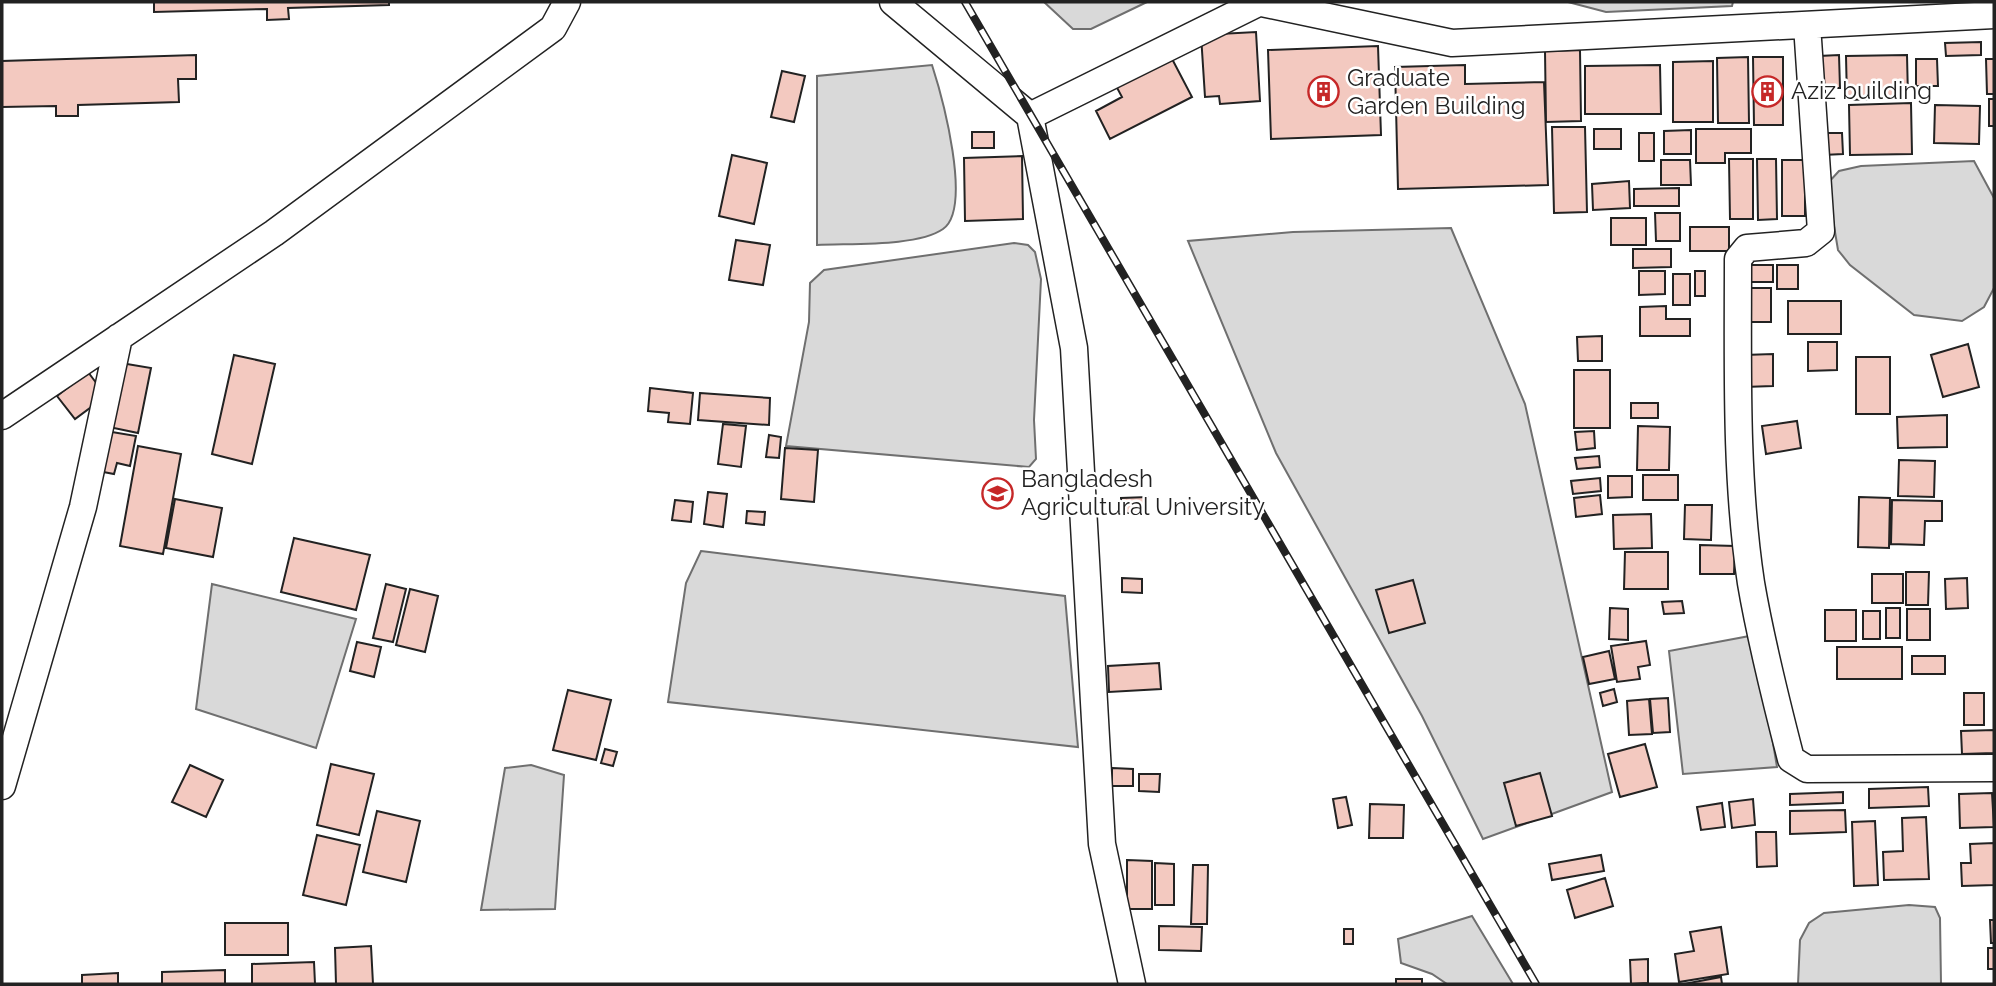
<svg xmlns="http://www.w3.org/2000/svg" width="1996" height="986" viewBox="0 0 1996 986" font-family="Raleway,sans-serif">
<rect width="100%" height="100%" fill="#fff"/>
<path fill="#d9d9d9" stroke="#6f6f6f" stroke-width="2" d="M 1044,2 L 1147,2 L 1091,29 L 1073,29 Z
M 1568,2 L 1733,2 L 1732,6 L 1606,12 Z
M 932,65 C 942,96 973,208 943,229 C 917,247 849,243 817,245 L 817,76 Z
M 1974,161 L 1994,198 L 1994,288 L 1984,307 L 1962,321 L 1914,315 L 1850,265 L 1838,250 L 1827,184 L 1839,171 L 1861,166 Z
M 1451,228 L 1525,404 L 1612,792 L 1483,839 L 1422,716 L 1276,453 L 1188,241 L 1293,232 Z
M 1014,243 L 1028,245 L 1035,252 L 1041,279 L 1034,420 L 1036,459 L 1029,467 L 786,446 L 809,322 L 810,283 L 824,270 Z
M 701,551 L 1065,596 L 1078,747 L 668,702 L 686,583 Z
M 212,584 L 356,619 L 316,748 L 196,709 Z
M 1755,635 L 1777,767 L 1683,774 L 1669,651 Z
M 531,765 L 564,775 L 555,909 L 481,910 L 505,768 Z
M 1909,905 L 1935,907 L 1940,918 L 1941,984 L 1798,984 L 1800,940 L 1809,923 L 1824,913 Z
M 1472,916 L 1513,984 L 1447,984 L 1432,974 L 1401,963 L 1398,939 Z"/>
<path fill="#f3c9c0" stroke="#222" stroke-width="2" d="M 154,2 L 389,2 L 389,5 L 288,8 L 289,19 L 267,20 L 267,9 L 154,12 Z
M 1256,32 L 1260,101 L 1220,104 L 1219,96 L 1205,97 L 1201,35 Z
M 1981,42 L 1981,55 L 1946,56 L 1945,43 Z
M 1378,46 L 1381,135 L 1271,139 L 1268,50 Z
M 1580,50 L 1581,121 L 1546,122 L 1545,51 Z
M 196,55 L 196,79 L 178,79 L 179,102 L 78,105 L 78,116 L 56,116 L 56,106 L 2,107 L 2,61 Z
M 1170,55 L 1192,97 L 1110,139 L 1096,111 L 1122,97 L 1115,84 Z
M 1839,55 L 1840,88 L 1820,88 L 1819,56 Z
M 1907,55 L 1908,98 L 1847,100 L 1846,56 Z
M 1748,57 L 1749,123 L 1718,123 L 1717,58 Z
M 1753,57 L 1783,57 L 1783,125 L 1754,125 Z
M 1916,59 L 1937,59 L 1938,86 L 1916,86 Z
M 1986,59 L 1994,59 L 1994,94 L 1987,94 Z
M 1713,61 L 1713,122 L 1673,122 L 1673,62 Z
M 1465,65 L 1465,84 L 1544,82 L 1548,185 L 1398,189 L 1395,67 Z
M 1660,65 L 1661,114 L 1585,114 L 1585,66 Z
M 782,71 L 805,76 L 794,122 L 771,117 Z
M 1989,99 L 1994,99 L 1994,126 L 1989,126 Z
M 1911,103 L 1912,154 L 1850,155 L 1849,105 Z
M 1935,105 L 1980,106 L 1979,144 L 1934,143 Z
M 1552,127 L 1585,127 L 1587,212 L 1554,213 Z
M 1594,129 L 1621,129 L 1621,149 L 1594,149 Z
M 1696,129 L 1751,129 L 1751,153 L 1725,153 L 1725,163 L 1696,163 Z
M 1691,130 L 1691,154 L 1664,154 L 1664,131 Z
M 972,132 L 994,132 L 994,148 L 972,148 Z
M 1639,133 L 1654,133 L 1654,161 L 1639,161 Z
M 1822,133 L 1842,133 L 1843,154 L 1823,155 Z
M 732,155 L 767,163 L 754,224 L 719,216 Z
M 1022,156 L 1023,219 L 965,221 L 964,158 Z
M 1729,159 L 1753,159 L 1753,219 L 1730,219 Z
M 1757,159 L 1776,159 L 1777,219 L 1758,220 Z
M 1661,160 L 1690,160 L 1691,185 L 1661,185 Z
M 1782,160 L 1805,160 L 1805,216 L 1782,216 Z
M 1629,181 L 1630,208 L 1593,210 L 1592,184 Z
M 1679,188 L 1679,206 L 1634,206 L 1634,189 Z
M 1655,213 L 1680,213 L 1680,241 L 1656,241 Z
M 1611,218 L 1646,218 L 1646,245 L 1611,245 Z
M 1690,227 L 1729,227 L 1729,251 L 1690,251 Z
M 736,240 L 770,245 L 763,285 L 729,280 Z
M 1633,249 L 1671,249 L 1671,267 L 1633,268 Z
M 1744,265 L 1773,265 L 1773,282 L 1744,282 Z
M 1777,265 L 1798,265 L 1798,289 L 1777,289 Z
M 1639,271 L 1665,271 L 1665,294 L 1639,295 Z
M 1695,271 L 1705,271 L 1705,296 L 1695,296 Z
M 1673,274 L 1690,274 L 1690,305 L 1673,305 Z
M 1743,288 L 1771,288 L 1771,322 L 1744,322 Z
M 1788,301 L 1841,301 L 1841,334 L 1788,334 Z
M 1666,306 L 1666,319 L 1690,319 L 1690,336 L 1640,336 L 1640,307 Z
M 1602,336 L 1602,361 L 1578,361 L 1577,337 Z
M 1808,342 L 1837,342 L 1837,370 L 1808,371 Z
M 1968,344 L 1979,387 L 1943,397 L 1931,355 Z
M 1773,354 L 1773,386 L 1744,387 L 1744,355 Z
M 234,355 L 275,364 L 252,464 L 212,454 Z
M 1856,357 L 1890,357 L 1890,414 L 1856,414 Z
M 121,363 L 151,368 L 138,433 L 109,427 Z
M 1574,370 L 1610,370 L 1610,428 L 1574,428 Z
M 88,372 L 106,396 L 75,419 L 57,396 Z
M 650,388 L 693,393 L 690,424 L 668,422 L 669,413 L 648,411 Z
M 700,393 L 770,398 L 769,425 L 698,420 Z
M 1631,403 L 1658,403 L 1658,418 L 1631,418 Z
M 1947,415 L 1947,447 L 1898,448 L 1897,417 Z
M 1797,421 L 1801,448 L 1766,454 L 1762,426 Z
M 723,424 L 746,426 L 741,467 L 718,464 Z
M 1638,426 L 1670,427 L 1669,470 L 1637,470 Z
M 106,431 L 136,436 L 130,466 L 117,463 L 114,474 L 98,471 Z
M 1594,431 L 1595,448 L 1577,450 L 1575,432 Z
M 769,435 L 781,437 L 779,458 L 766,457 Z
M 138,446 L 181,454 L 163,554 L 120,546 Z
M 785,448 L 818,450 L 814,502 L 781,499 Z
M 1599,456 L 1600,467 L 1577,469 L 1575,458 Z
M 1899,460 L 1935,461 L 1934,497 L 1898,496 Z
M 1643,475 L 1678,475 L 1678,500 L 1643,500 Z
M 1608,476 L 1632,476 L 1632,497 L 1608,498 Z
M 1600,478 L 1601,491 L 1573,494 L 1571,481 Z
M 708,492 L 727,494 L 723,527 L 704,524 Z
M 1600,495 L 1602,514 L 1576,517 L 1574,498 Z
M 1148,497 L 1148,513 L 1121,513 L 1121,498 Z
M 1859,497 L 1890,498 L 1889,548 L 1858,547 Z
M 175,499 L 222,508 L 213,557 L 166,548 Z
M 675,500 L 693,502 L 691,522 L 672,520 Z
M 1892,500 L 1942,501 L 1942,521 L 1925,521 L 1924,545 L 1891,544 Z
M 1685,505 L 1712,505 L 1711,540 L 1684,539 Z
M 747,511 L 765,512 L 764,525 L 746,523 Z
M 1651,514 L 1652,548 L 1614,549 L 1613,515 Z
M 294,538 L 370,555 L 356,610 L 281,592 Z
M 1700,545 L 1735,546 L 1734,574 L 1700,574 Z
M 1625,552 L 1668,552 L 1668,589 L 1624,589 Z
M 1906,572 L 1929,572 L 1928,605 L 1906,605 Z
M 1872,574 L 1903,574 L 1903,603 L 1872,603 Z
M 1122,578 L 1142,579 L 1142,593 L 1122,592 Z
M 1967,578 L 1968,608 L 1946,609 L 1945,579 Z
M 1413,580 L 1425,623 L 1389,633 L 1376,590 Z
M 386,584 L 406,589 L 393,642 L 373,638 Z
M 410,589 L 438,596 L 425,652 L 396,645 Z
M 1682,601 L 1684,613 L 1664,614 L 1662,602 Z
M 1610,608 L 1628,609 L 1628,640 L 1609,639 Z
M 1886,608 L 1900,608 L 1900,638 L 1886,638 Z
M 1907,609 L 1930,609 L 1930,640 L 1907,640 Z
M 1825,610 L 1856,610 L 1856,641 L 1825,641 Z
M 1863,611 L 1880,611 L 1880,639 L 1863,639 Z
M 1646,641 L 1650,665 L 1638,667 L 1640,679 L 1617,682 L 1611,646 Z
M 357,642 L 381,647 L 374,677 L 350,671 Z
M 1837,647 L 1902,647 L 1902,679 L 1837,679 Z
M 1609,651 L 1615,679 L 1589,684 L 1583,657 Z
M 1912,656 L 1945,656 L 1945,674 L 1912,674 Z
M 1159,663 L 1161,689 L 1109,692 L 1108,666 Z
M 1614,689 L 1617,702 L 1603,706 L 1600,693 Z
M 568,690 L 611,700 L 596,760 L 553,750 Z
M 1964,693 L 1984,693 L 1984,725 L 1964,725 Z
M 1668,698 L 1670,732 L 1653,733 L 1650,699 Z
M 1649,699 L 1652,734 L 1629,735 L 1627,701 Z
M 1994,730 L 1994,753 L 1962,754 L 1961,731 Z
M 1645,744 L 1657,787 L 1620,797 L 1608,754 Z
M 605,749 L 617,752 L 613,766 L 601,763 Z
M 331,764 L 374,774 L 359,835 L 317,825 Z
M 190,765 L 223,780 L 206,817 L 172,802 Z
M 1112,768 L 1133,769 L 1133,786 L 1112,786 Z
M 1540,773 L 1552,816 L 1516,826 L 1504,783 Z
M 1139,774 L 1160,774 L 1159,792 L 1139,791 Z
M 1928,787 L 1929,806 L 1869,808 L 1869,789 Z
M 1843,792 L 1843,803 L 1790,805 L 1790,794 Z
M 1992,793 L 1994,827 L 1960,828 L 1959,794 Z
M 1346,797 L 1352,825 L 1338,828 L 1333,799 Z
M 1753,799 L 1755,825 L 1732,828 L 1729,802 Z
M 1722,803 L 1725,827 L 1701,830 L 1697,807 Z
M 1370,804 L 1404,805 L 1403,838 L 1369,838 Z
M 1845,810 L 1846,832 L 1790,834 L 1790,811 Z
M 377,811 L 420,821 L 406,882 L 363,872 Z
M 1926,817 L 1929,879 L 1884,880 L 1883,852 L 1903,851 L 1902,818 Z
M 1875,821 L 1878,885 L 1854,886 L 1852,822 Z
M 1756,832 L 1776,832 L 1777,866 L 1757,867 Z
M 317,835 L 360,845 L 346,905 L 303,895 Z
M 1994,843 L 1994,885 L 1962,886 L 1961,863 L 1971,863 L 1970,844 Z
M 1601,855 L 1604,871 L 1552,880 L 1549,864 Z
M 1127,860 L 1152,861 L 1152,909 L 1127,909 Z
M 1155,863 L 1174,864 L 1174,905 L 1155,905 Z
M 1193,865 L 1208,865 L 1207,924 L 1191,924 Z
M 1605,878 L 1613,906 L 1575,918 L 1567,890 Z
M 1990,920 L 1994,920 L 1994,943 L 1991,943 Z
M 225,923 L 288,923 L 288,955 L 225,955 Z
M 1159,926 L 1202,927 L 1201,951 L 1159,950 Z
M 1721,927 L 1728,974 L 1679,982 L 1675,954 L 1694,951 L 1690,932 Z
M 1344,929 L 1353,929 L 1353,944 L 1344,944 Z
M 371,946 L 373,984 L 336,984 L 335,948 Z
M 1988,948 L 1994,948 L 1994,969 L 1988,969 Z
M 1648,959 L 1648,983 L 1631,984 L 1630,960 Z
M 314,962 L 315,984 L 252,984 L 252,964 Z
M 225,970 L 225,984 L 162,984 L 162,972 Z
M 118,973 L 118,984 L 82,984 L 82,975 Z
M 1721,977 L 1722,984 L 1684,984 Z
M 1396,979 L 1422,979 L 1422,984 L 1396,984 Z"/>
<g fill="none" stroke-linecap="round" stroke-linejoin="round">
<defs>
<path id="street" d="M 893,2 L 1030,116 L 1258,3
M 1257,2 L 1452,43 L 1994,15
M 1807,25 L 1821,231 L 1806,243 L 1747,248 L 1738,259 C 1738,366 1735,477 1751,583 C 1761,642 1776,701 1791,759 L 1807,769 L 1994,768
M 1030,116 L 1074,348 L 1102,844 L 1132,984
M 2,416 L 274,233 L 553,28 L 567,2
M 2,786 L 83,507 L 119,337"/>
</defs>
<use href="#street" stroke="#222" stroke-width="29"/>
<use href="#street" stroke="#fff" stroke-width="26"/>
<defs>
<path id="rail" d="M 965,2 L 1536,984"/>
</defs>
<use href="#rail" stroke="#222" stroke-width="8"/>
<use href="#rail" stroke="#fff" stroke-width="5" stroke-dasharray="16" stroke-linecap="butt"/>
</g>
<defs>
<symbol id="building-ring" viewBox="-11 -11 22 22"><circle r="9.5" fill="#fff" stroke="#c62828" stroke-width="1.5"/><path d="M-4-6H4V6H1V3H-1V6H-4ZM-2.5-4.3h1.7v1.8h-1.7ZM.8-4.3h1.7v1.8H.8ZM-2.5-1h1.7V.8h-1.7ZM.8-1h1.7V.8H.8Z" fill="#c62828"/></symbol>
<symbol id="university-ring" viewBox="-11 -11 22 22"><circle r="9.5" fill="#fff" stroke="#c62828" stroke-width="1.5"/><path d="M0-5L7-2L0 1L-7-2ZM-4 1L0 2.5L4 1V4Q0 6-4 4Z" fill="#c62828"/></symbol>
</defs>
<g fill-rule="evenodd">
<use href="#building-ring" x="1750" y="74" width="35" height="35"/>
<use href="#building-ring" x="1306" y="74" width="35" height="35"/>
<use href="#university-ring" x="980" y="476" width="35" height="35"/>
</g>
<g text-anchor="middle" stroke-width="5" stroke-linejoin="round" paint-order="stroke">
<g font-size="24" fill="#222" stroke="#fff" text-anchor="start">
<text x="1347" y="86">Graduate<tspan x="1347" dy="28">Garden Building</tspan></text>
<text x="1791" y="99">Aziz building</text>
<text x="1021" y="487">Bangladesh<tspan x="1021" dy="28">Agricultural University</tspan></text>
</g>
</g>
<rect width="1996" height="986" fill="none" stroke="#222222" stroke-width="7"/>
</svg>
